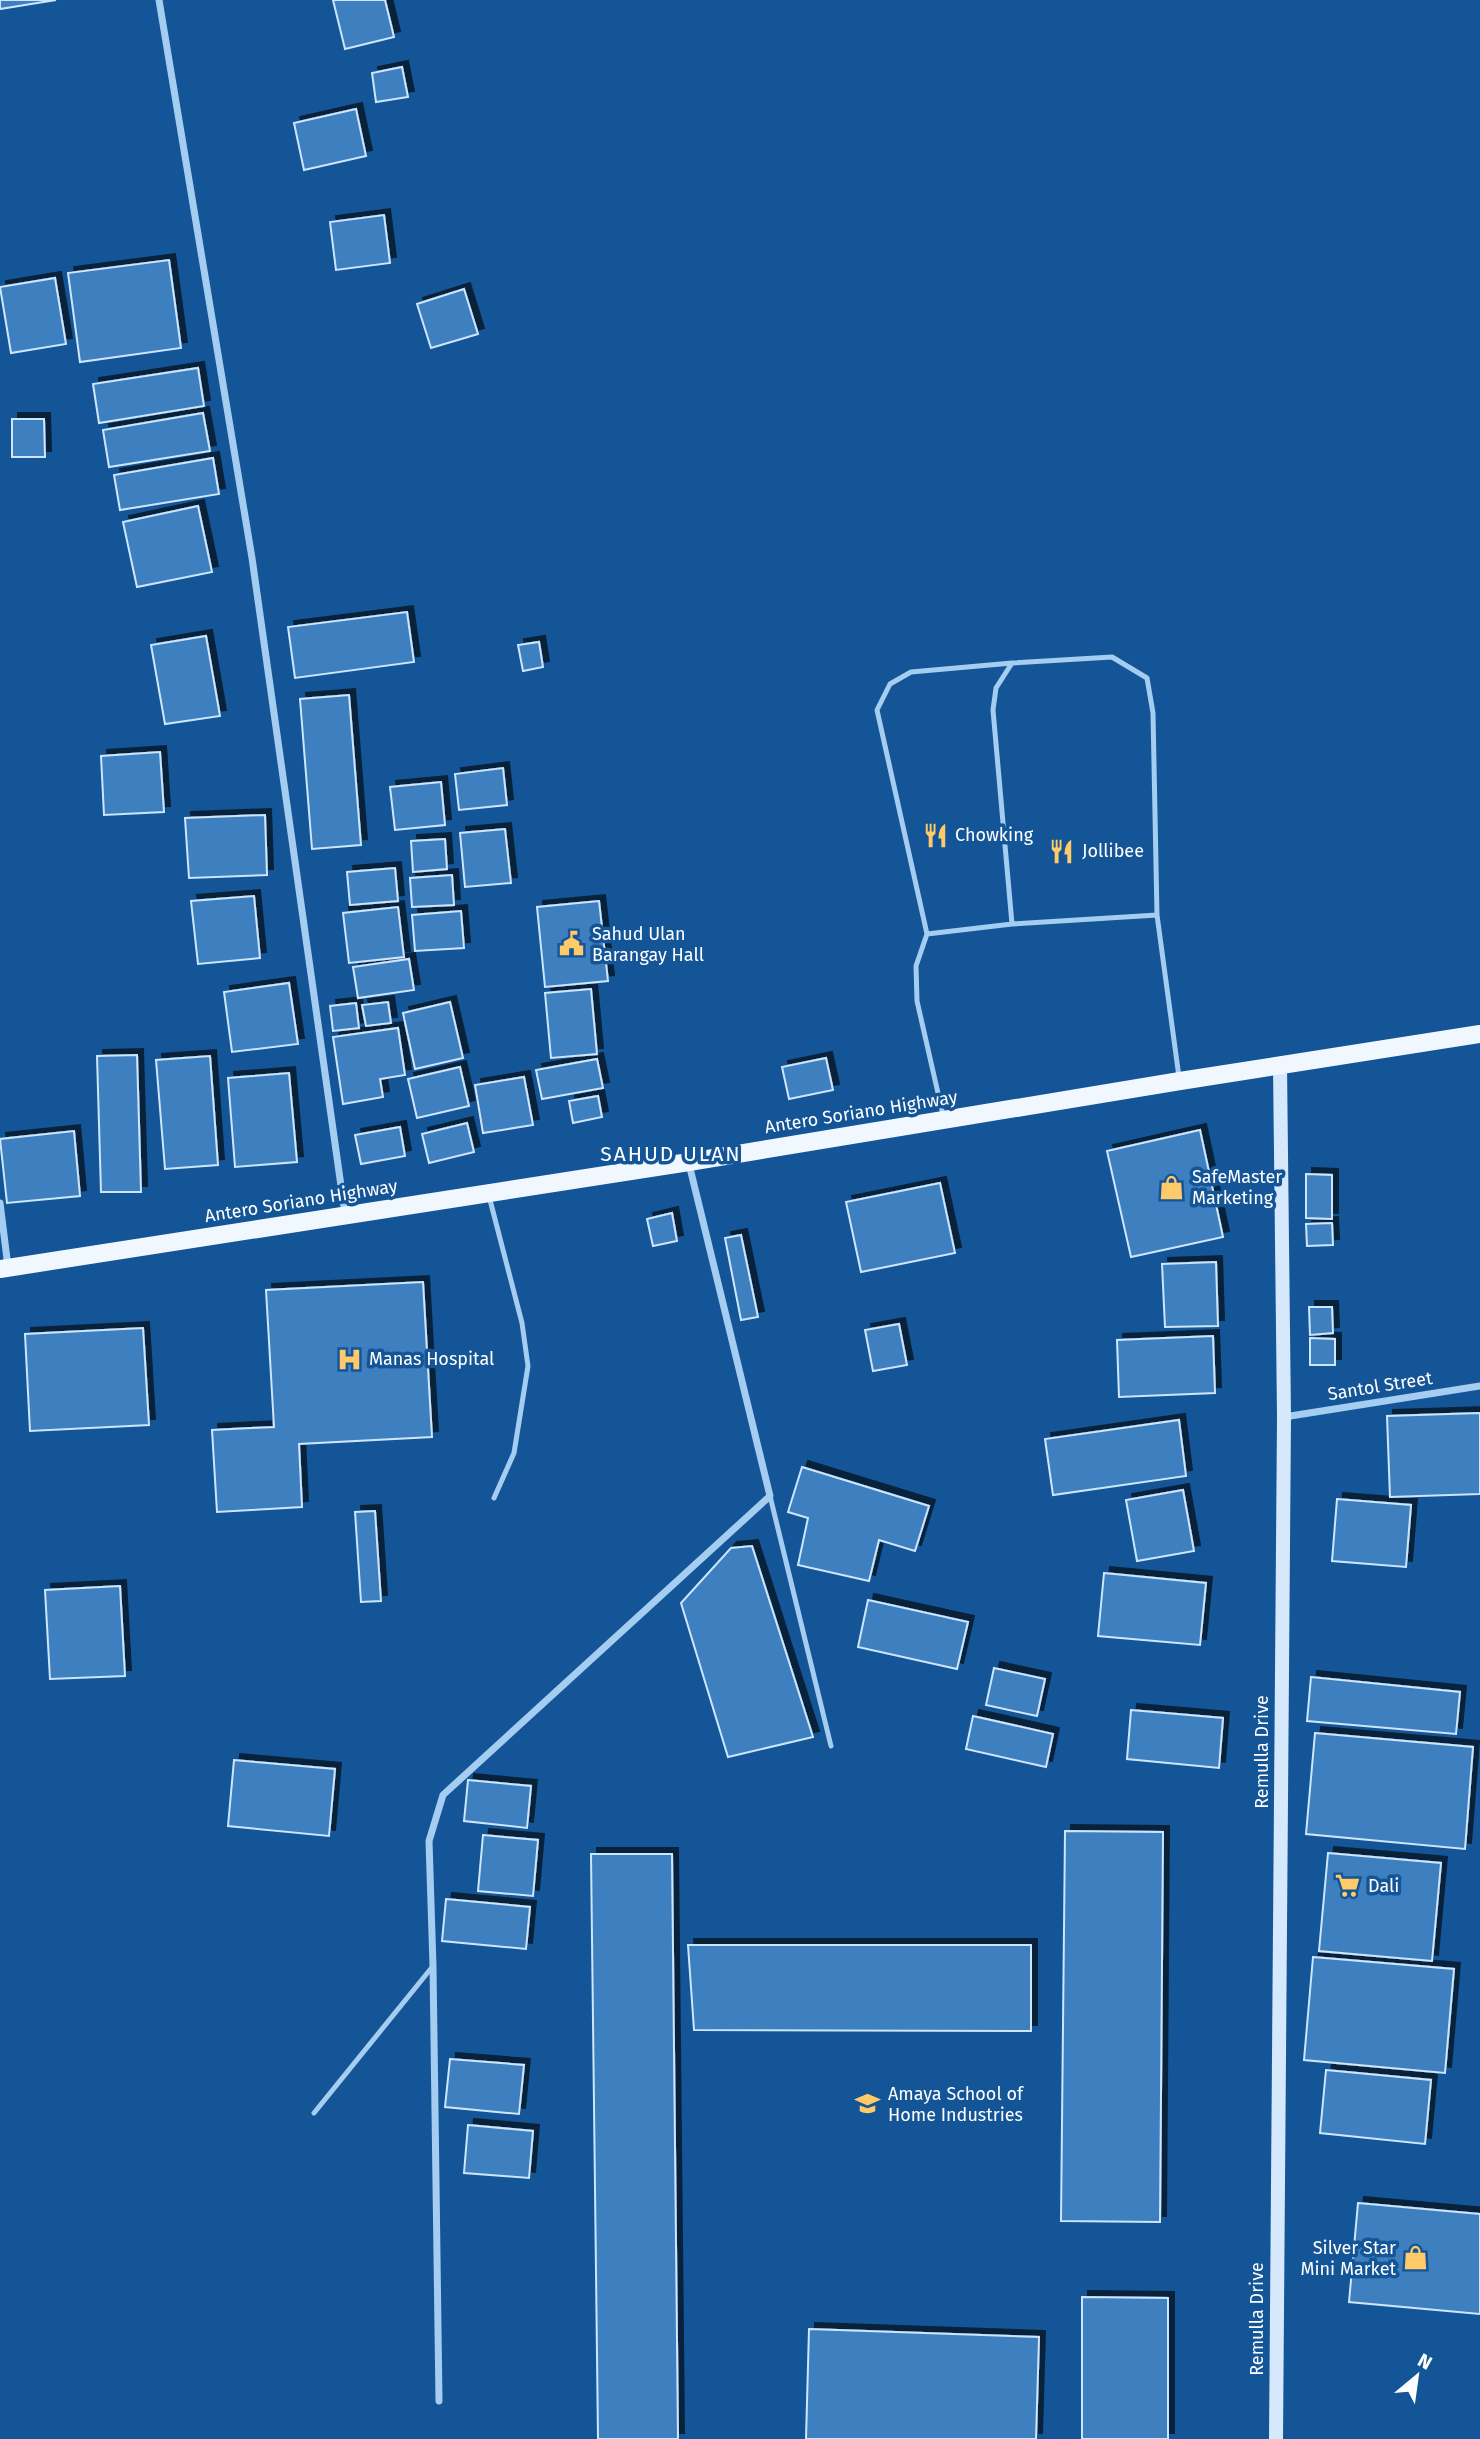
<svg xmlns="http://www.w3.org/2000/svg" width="1480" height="2439" viewBox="0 0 1480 2439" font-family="'Fira Sans',sans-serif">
<defs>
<filter id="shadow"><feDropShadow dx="6" dy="-6" stdDeviation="0" flood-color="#0009"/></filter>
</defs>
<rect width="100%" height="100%" fill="#145597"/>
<path fill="#3d7fbf" stroke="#cde5fd" stroke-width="2" filter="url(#shadow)" d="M 0,0 L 56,0 L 0,9 Z
M 333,0 L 385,0 L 394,37 L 345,49 Z
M 402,67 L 408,97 L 376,102 L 372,73 Z
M 356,109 L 366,156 L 304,170 L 294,123 Z
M 384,215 L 390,263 L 336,270 L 330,222 Z
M 169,260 L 181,348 L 80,362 L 68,273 Z
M 55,278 L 66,344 L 11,353 L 0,287 Z
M 464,289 L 478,334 L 431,348 L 417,304 Z
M 198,368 L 204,406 L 99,423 L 93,384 Z
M 203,413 L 210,451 L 109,467 L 103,430 Z
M 12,419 L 44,419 L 45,457 L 12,457 Z
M 213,458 L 219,494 L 120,510 L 114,475 Z
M 198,506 L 212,572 L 137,587 L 123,522 Z
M 407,612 L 414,662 L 295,678 L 288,627 Z
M 206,636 L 220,716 L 165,724 L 151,645 Z
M 539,642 L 543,667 L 523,671 L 518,645 Z
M 349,695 L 361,845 L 312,849 L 300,699 Z
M 160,752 L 164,812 L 104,815 L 101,756 Z
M 503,768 L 507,805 L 459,810 L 455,774 Z
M 441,782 L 445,825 L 395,830 L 390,787 Z
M 265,815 L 267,875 L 189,878 L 185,818 Z
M 505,829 L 511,883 L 465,887 L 460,833 Z
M 445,839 L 447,869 L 413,872 L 411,841 Z
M 395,868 L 398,901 L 350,905 L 347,872 Z
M 452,875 L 454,905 L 412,907 L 410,878 Z
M 254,896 L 260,958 L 198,964 L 191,901 Z
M 599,901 L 608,981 L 545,987 L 537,907 Z
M 398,907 L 404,957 L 349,963 L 343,913 Z
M 461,911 L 464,948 L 415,951 L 412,915 Z
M 409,959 L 414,990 L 358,998 L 353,967 Z
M 289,983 L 298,1044 L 232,1052 L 224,992 Z
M 591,989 L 597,1054 L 551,1058 L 545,993 Z
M 388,1002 L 391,1023 L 366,1026 L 362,1005 Z
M 450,1002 L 463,1058 L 415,1069 L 403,1013 Z
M 356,1003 L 359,1028 L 333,1031 L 330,1006 Z
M 398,1028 L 405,1075 L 380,1079 L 383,1097 L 343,1104 L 333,1037 Z
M 137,1055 L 141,1192 L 101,1192 L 97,1056 Z
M 210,1056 L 218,1165 L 165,1169 L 156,1060 Z
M 826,1058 L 833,1090 L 789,1099 L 782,1067 Z
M 597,1059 L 603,1088 L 542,1099 L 536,1070 Z
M 460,1067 L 469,1106 L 417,1118 L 408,1079 Z
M 289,1073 L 297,1162 L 235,1167 L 228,1078 Z
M 524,1077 L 533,1125 L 483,1133 L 475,1085 Z
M 598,1096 L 602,1117 L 573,1123 L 569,1101 Z
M 467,1123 L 474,1152 L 429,1163 L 422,1134 Z
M 400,1127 L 405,1156 L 361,1164 L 355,1135 Z
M 1200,1130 L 1223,1237 L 1131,1257 L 1107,1151 Z
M 74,1131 L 80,1196 L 7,1203 L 0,1139 Z
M 1306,1174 L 1332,1175 L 1332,1219 L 1306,1218 Z
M 940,1183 L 955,1253 L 861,1272 L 846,1202 Z
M 672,1213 L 677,1241 L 653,1246 L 647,1219 Z
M 1332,1223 L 1333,1245 L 1307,1246 L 1306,1224 Z
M 741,1235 L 758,1317 L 741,1320 L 725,1238 Z
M 1216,1262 L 1218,1326 L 1165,1327 L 1162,1264 Z
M 423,1282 L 432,1437 L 299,1444 L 302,1507 L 217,1512 L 212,1430 L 274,1427 L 266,1290 Z
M 1309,1307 L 1332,1307 L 1333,1333 L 1310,1335 Z
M 899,1324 L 907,1365 L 873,1371 L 865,1330 Z
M 143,1328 L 149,1425 L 30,1431 L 25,1334 Z
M 1213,1336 L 1215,1393 L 1119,1397 L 1117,1340 Z
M 1310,1338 L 1335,1339 L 1335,1365 L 1310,1365 Z
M 1480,1413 L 1480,1494 L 1390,1497 L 1387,1416 Z
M 1179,1420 L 1186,1476 L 1053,1495 L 1045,1439 Z
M 802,1467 L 929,1506 L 915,1551 L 879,1540 L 869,1581 L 798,1565 L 808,1518 L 788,1512 Z
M 1183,1490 L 1194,1551 L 1137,1561 L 1126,1500 Z
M 1337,1499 L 1411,1505 L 1406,1567 L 1332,1561 Z
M 375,1511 L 381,1601 L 361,1602 L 355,1512 Z
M 752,1546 L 813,1737 L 728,1757 L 681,1603 L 731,1548 Z
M 1104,1573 L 1206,1583 L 1200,1645 L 1098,1636 Z
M 120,1586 L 125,1676 L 50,1679 L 45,1590 Z
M 868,1600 L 968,1622 L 957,1669 L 858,1647 Z
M 994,1668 L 1045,1679 L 1037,1716 L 986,1705 Z
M 1311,1677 L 1460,1692 L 1456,1734 L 1307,1721 Z
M 1131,1710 L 1223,1718 L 1219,1768 L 1127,1759 Z
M 973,1716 L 1053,1734 L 1046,1767 L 966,1749 Z
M 1315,1733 L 1473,1747 L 1465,1849 L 1306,1834 Z
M 234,1760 L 335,1769 L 329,1836 L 228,1826 Z
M 468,1780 L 531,1786 L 527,1828 L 464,1821 Z
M 1065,1831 L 1163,1832 L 1160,2222 L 1061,2221 Z
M 483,1835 L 538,1840 L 533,1896 L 478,1891 Z
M 1328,1853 L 1441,1863 L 1432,1961 L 1319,1951 Z
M 591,1854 L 672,1854 L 678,2439 L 598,2439 Z
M 446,1899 L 530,1907 L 526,1949 L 442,1941 Z
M 688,1945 L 1031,1945 L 1031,2031 L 694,2030 Z
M 1313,1957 L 1454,1969 L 1445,2073 L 1304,2060 Z
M 450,2059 L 524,2065 L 519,2114 L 445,2107 Z
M 1326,2070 L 1431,2080 L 1425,2144 L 1320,2133 Z
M 468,2125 L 533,2131 L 529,2178 L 464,2173 Z
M 1358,2203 L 1480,2214 L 1480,2314 L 1349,2302 Z
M 1082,2297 L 1168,2298 L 1168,2439 L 1082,2439 Z
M 809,2329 L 1039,2337 L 1036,2439 L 806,2439 Z"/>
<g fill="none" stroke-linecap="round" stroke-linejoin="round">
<path stroke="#a5cdf2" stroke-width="5" d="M 1012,924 L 993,710 L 996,688 L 1012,663 L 1112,657 L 1147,678 L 1153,713 L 1157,915 L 1179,1077
M 927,934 L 877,710 L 890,684 L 911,672 L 1012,663
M 943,1115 L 917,1001 L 916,966 L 927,934 L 1012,924 L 1157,915
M 489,1196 L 522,1323 L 528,1366 L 514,1453 L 494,1498
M 770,1496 L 831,1746
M 314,2113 L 433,1966"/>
<path stroke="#a5cdf2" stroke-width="7" d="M 159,0 L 252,558 L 345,1214
M 0,1203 L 8,1267
M 1284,1417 L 1480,1386
M 439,2401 L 433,1966 L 429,1841 L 443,1795 L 770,1496 L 689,1164"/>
<path stroke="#d5e8fc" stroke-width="14" d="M 1276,2439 L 1284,1417 L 1280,1065"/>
<path stroke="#f1f7ff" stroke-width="18" d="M 0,1269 L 689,1162 L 1180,1081 L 1480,1034"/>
</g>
<defs>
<symbol id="restaurant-bare" viewBox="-9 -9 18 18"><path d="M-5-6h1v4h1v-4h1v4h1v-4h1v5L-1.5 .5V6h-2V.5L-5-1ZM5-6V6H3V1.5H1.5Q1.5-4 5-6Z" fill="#ffca67" stroke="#145597" stroke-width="2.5" paint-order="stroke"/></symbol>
<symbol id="civic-bare" viewBox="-9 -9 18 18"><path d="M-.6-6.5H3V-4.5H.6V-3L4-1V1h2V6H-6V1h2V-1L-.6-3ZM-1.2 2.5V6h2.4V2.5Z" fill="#ffca67" stroke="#145597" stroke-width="2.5" paint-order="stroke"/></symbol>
<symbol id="shop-bare" viewBox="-9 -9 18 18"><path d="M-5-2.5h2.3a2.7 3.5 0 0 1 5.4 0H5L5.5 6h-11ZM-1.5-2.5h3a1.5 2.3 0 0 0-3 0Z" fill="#ffca67" stroke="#145597" stroke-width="2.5" paint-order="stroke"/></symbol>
<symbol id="hospital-bare" viewBox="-9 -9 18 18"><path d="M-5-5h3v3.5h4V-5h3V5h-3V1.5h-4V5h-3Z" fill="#ffca67" stroke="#145597" stroke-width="2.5" paint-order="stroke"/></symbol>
<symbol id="supermarket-bare" viewBox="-9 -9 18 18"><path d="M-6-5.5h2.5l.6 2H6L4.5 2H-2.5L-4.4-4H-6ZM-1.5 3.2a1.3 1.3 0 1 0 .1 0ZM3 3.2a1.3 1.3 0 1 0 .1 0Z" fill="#ffca67" stroke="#145597" stroke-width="2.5" paint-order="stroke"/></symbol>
<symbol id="school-bare" viewBox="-9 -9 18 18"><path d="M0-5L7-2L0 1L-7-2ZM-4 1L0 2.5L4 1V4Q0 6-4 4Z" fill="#ffca67" stroke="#145597" stroke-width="2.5" paint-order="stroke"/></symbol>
</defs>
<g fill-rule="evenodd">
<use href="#restaurant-bare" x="918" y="818" width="35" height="35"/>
<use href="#restaurant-bare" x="1044" y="834" width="35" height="35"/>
<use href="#civic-bare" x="554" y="926" width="35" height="35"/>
<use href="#shop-bare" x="1154" y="1170" width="35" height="35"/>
<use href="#hospital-bare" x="332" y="1342" width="35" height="35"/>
<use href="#supermarket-bare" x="1330" y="1868" width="35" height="35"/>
<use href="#school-bare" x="850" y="2086" width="35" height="35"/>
<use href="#shop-bare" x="1398" y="2240" width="35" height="35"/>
</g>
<g text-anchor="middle" stroke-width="7" stroke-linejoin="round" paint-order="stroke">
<g font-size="18" fill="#fff" stroke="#145597" text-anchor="start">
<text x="955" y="841">Chowking</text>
<text x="1082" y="857">Jollibee</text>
<text x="592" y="940">Sahud Ulan<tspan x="592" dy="21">Barangay Hall</tspan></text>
<text x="1192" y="1183">SafeMaster<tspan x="1192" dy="21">Marketing</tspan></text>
<text x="369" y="1365">Manas Hospital</text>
<text x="1368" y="1892">Dali</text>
<text x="888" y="2100">Amaya School of<tspan x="888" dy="21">Home Industries</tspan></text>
<text x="1396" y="2254" text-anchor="end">Silver Star<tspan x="1396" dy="21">Mini Market</tspan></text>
</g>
<g font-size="18" fill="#fff" stroke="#145597">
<text transform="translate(861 1112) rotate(-9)" y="6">Antero Soriano Highway</text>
<text transform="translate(301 1201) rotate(-9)" y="6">Antero Soriano Highway</text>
<text transform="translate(1380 1386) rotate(-9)" y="6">Santol Street</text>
<text transform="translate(1262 1752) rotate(-90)" y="6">Remulla Drive</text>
<text transform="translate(1257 2319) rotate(-90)" y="6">Remulla Drive</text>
</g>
<g font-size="21" letter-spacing="2" fill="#fff" stroke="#145597">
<text x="671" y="1161">SAHUD ULAN</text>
</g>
</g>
<g transform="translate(1417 2376) rotate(29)" stroke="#145597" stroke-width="5" paint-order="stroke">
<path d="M0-5L12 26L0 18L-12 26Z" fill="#ffffff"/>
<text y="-10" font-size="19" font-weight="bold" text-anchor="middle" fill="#ffffff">N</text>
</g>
</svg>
